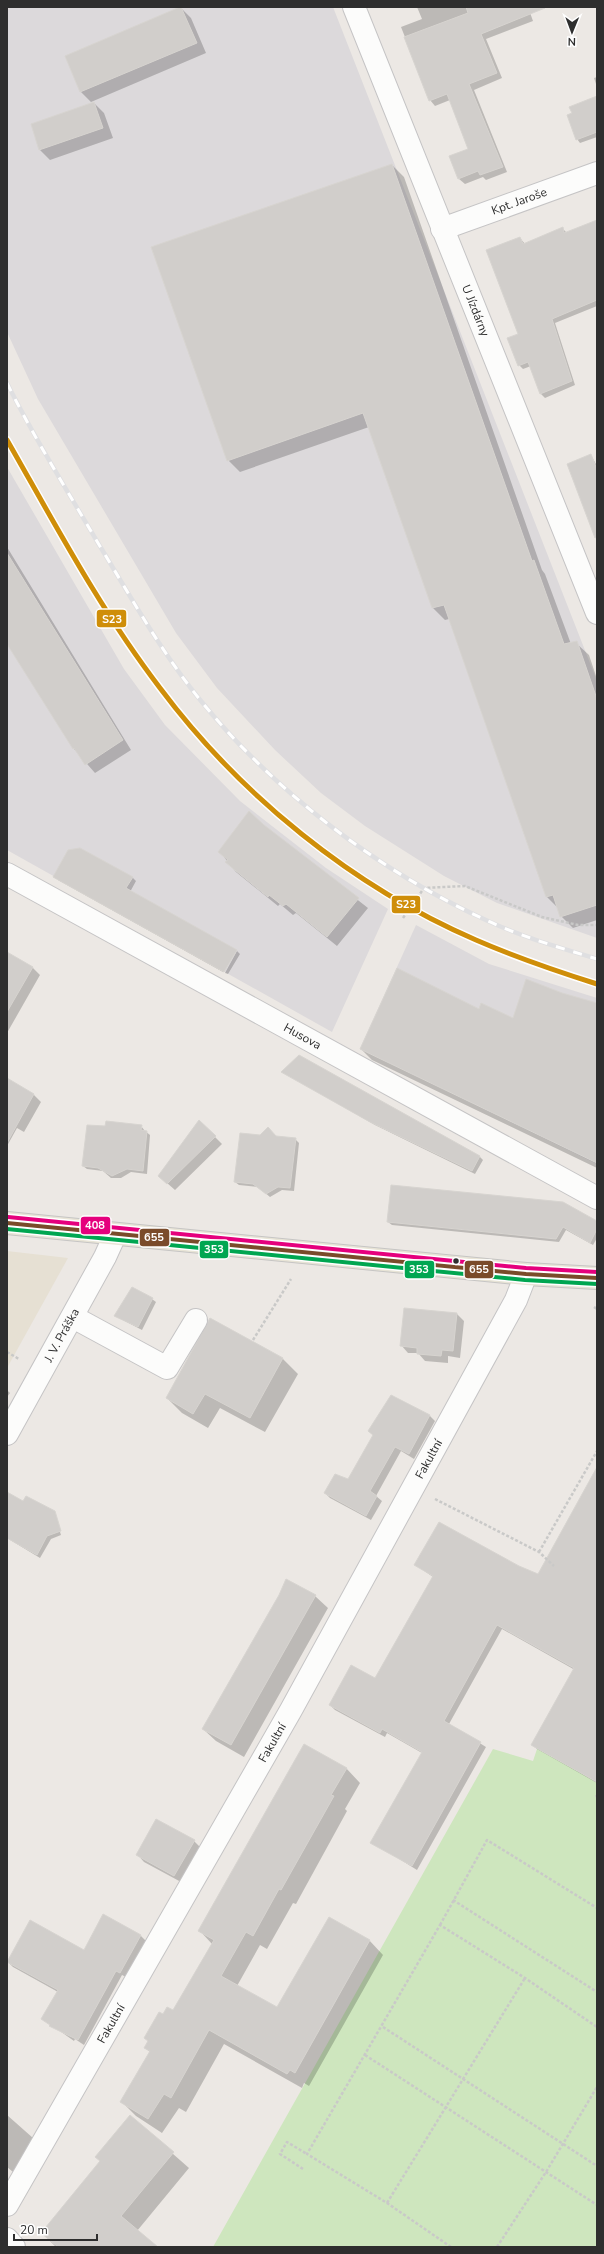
<svg xmlns="http://www.w3.org/2000/svg" width="604" height="2254" viewBox="0 0 604 2254" font-family="'Nunito Sans',sans-serif">
<style>
.industrial{fill:#dcd9db}
.education{fill:#e6e0d3}
.green{fill:#cee6be}
.shadow{fill:#0003}
.building{fill:#d1cecb;stroke:#d7d4d0}
.lines{fill:none;stroke-linecap:round;stroke-linejoin:round}
.minor-casing{stroke:#c5c4c5;stroke-width:24}
.major-casing{stroke:#c6c5c4;stroke-width:24}
.path{stroke:#c9c9c8;stroke-width:2.5;stroke-dasharray:3 2;stroke-linecap:butt}
.minor{stroke:#fcfcfb;stroke-width:22}
.major{stroke:#e8e4d6;stroke-width:22}
.rail-casing{stroke:#dfdfe1;stroke-width:4.5}
.rail{stroke:#fff;stroke-width:3;stroke-dasharray:9;stroke-linecap:butt}
.bus-1-casing{stroke:#fff;stroke-width:7}
.bus-2-casing{stroke:#fff;stroke-width:7}
.bus-3-casing{stroke:#fff;stroke-width:7}
.bus-1{stroke:#7a4b2a;stroke-width:4}
.bus-2{stroke:#00a651;stroke-width:4}
.bus-3{stroke:#e5007d;stroke-width:4}
.rail-1-casing{stroke:#fff;stroke-width:8}
.rail-1{stroke:#cf8e09;stroke-width:5}
.bus-dot{fill:#2e2e2e;stroke:#fff;stroke-width:1.5}
.labels{text-anchor:middle;stroke-width:3.5;stroke-linejoin:round;paint-order:stroke}
.street-label{font-size:12px;fill:#2e2e2e;stroke:#fff}
.line-badge{stroke:#fff;stroke-width:1.5}
.badge-label{font-size:11px;text-anchor:middle;font-weight:bold;fill:#fff}
</style>
<rect width="100%" height="100%" fill="#ece8e4"/>
<!-- industrial -->
<path class="industrial" d="M 7,7 L 333,7 L 597,681 L 597,938 L 497,903 L 444,876 L 365,826 L 321,793 L 275,750 L 217,688 L 176,633 L 38,399 L 7,332 Z
M 7,467 L 124,669 L 165,725 L 240,801 L 326,868 L 388,909 L 332,1032 L 7,850 Z
M 416,925 L 489,964 L 597,998 L 597,1164 L 360,1049 Z"/>
<!-- education -->
<path class="education" d="M 7,1251 L 68,1258 L 7,1368 Z"/>
<!-- green -->
<path class="green" d="M 538,1746 L 597,1783 L 597,2247 L 213,2247 L 493,1749 L 533,1761 Z"/>
<!-- shadow -->
<path class="shadow" d="M 417,7 L 528,7 L 533,21 L 486,39 L 502,78 L 474,90 L 507,172 L 486,180 L 483,177 L 465,184 L 459,179 L 451,156 L 469,149 L 450,100 L 435,106 L 430,100 L 401,27 L 422,19 Z
M 181,8 L 191,18 L 206,53 L 91,102 L 81,92 L 66,57 Z
M 597,77 L 597,87 L 594,78 Z
M 597,97 L 597,137 L 580,143 L 577,139 Z
M 94,103 L 104,113 L 113,138 L 50,160 L 40,150 L 32,125 Z
M 392,165 L 404,177 L 542,570 L 545,574 L 571,644 L 576,643 L 589,655 L 597,679 L 597,920 L 573,928 L 561,916 L 558,908 L 547,897 L 449,619 L 445,620 L 433,608 L 369,427 L 240,472 L 228,460 Z
M 597,221 L 597,306 L 555,323 L 575,385 L 545,398 L 541,394 L 531,366 L 523,369 L 519,365 L 520,238 L 525,244 L 562,228 L 567,233 Z
M 591,455 L 597,466 L 597,539 L 568,464 Z
M 7,547 L 131,750 L 95,773 L 74,749 L 7,642 Z
M 263,826 L 368,908 L 337,946 L 296,913 L 293,915 L 280,904 L 278,906 L 236,872 L 220,852 Z
M 79,849 L 133,878 L 136,881 L 130,892 L 236,950 L 223,972 L 58,880 L 54,877 Z
M 237,951 L 240,954 L 228,974 L 225,973 Z
M 7,953 L 33,968 L 40,975 L 7,1033 Z
M 479,1010 L 597,1060 L 597,1168 L 372,1060 L 361,1049 Z
M 283,1072 L 479,1156 L 483,1160 L 475,1174 L 375,1125 Z
M 7,1079 L 34,1095 L 41,1102 L 24,1132 L 17,1128 L 7,1146 Z
M 199,1121 L 222,1144 L 175,1190 L 167,1183 Z
M 141,1126 L 145,1131 L 150,1135 L 147,1174 L 131,1172 L 121,1178 L 111,1178 L 103,1171 L 87,1169 L 83,1166 L 106,1127 Z
M 276,1137 L 295,1139 L 299,1143 L 294,1191 L 282,1190 L 270,1197 L 258,1187 L 239,1185 L 235,1182 Z
M 388,1222 L 597,1222 L 597,1238 L 593,1245 L 566,1230 L 559,1242 L 392,1225 Z
M 152,1299 L 156,1302 L 142,1330 L 115,1316 Z
M 457,1314 L 464,1321 L 460,1358 L 448,1356 L 448,1363 L 425,1361 L 418,1353 L 408,1353 L 401,1345 Z
M 211,1319 L 283,1359 L 298,1374 L 265,1432 L 220,1408 L 208,1428 L 182,1413 L 167,1398 Z
M 7,1390 L 10,1393 L 7,1397 Z
M 392,1396 L 430,1416 L 435,1421 L 414,1459 L 401,1451 L 376,1496 L 382,1501 L 371,1520 L 330,1498 L 325,1493 L 348,1481 L 374,1436 L 369,1431 Z
M 597,1470 L 597,1783 L 537,1749 L 532,1745 L 575,1670 L 502,1629 L 449,1724 L 486,1747 L 417,1870 L 372,1842 L 422,1753 L 387,1733 L 385,1737 L 335,1710 L 330,1705 L 375,1680 L 433,1577 L 416,1565 L 519,1567 L 538,1575 Z
M 24,1502 L 54,1513 L 61,1535 L 51,1539 L 40,1558 L 7,1538 L 7,1505 Z
M 315,1596 L 328,1608 L 244,1757 L 216,1741 L 203,1729 Z
M 346,1768 L 360,1783 L 345,1809 L 347,1811 L 296,1904 L 293,1903 L 267,1949 L 260,1945 L 237,1986 L 278,2009 L 369,1940 L 383,1955 L 309,2086 L 304,2083 L 302,2088 L 224,2044 L 186,2112 L 179,2108 L 162,2133 L 136,2116 L 122,2102 L 150,2052 L 145,2048 L 163,2015 L 173,2012 L 212,1944 L 200,1931 Z
M 194,1841 L 201,1848 L 181,1882 L 144,1862 L 137,1854 Z
M 104,1916 L 141,1936 L 146,1941 L 126,1977 L 122,1975 L 84,2045 L 75,2039 L 74,2041 L 43,2019 L 58,1992 L 13,1967 L 8,1962 L 84,1952 Z
M 7,2115 L 33,2138 L 13,2172 L 7,2167 Z
M 131,2117 L 189,2168 L 137,2231 L 156,2247 L 56,2247 L 42,2233 L 101,2161 Z"/>
<!-- building -->
<path class="building" d="M 180,7 L 181,7 L 197,43 L 80,92 L 65,56 Z
M 466,7 L 545,8 L 481,34 L 497,73 L 469,84 L 503,167 L 480,175 L 478,171 L 458,179 L 449,156 L 468,149 L 447,94 L 429,101 L 404,37 L 468,13 Z
M 597,96 L 597,132 L 576,140 L 567,115 L 572,113 L 569,107 Z
M 94,102 L 103,128 L 39,150 L 31,124 Z
M 392,164 L 532,561 L 534,560 L 564,644 L 577,641 L 597,699 L 597,905 L 560,917 L 553,895 L 546,897 L 444,605 L 432,608 L 363,413 L 227,461 L 151,247 Z
M 597,220 L 597,300 L 552,319 L 572,381 L 540,394 L 528,362 L 518,366 L 507,338 L 518,334 L 486,250 L 520,237 L 523,244 L 563,227 L 564,233 Z
M 591,454 L 597,470 L 597,537 L 595,538 L 567,464 Z
M 7,553 L 123,740 L 85,765 L 74,748 L 73,749 L 7,644 Z
M 249,811 L 264,825 L 359,898 L 327,937 L 286,904 L 283,906 L 269,895 L 268,897 L 225,862 L 228,860 L 218,852 Z
M 80,848 L 133,877 L 126,888 L 237,950 L 224,972 L 53,877 L 68,850 Z
M 7,952 L 33,967 L 7,1012 Z
M 397,968 L 479,1009 L 481,1003 L 513,1018 L 526,979 L 562,993 L 597,1003 L 597,1163 L 360,1049 Z
M 299,1055 L 480,1156 L 472,1171 L 370,1122 L 281,1072 Z
M 7,1078 L 34,1094 L 7,1143 Z
M 199,1120 L 216,1136 L 167,1184 L 158,1176 Z
M 106,1121 L 142,1125 L 141,1130 L 147,1131 L 143,1171 L 127,1169 L 112,1176 L 98,1168 L 82,1166 L 87,1125 L 105,1126 Z
M 268,1127 L 276,1136 L 296,1138 L 290,1188 L 278,1187 L 266,1194 L 253,1184 L 234,1182 L 240,1133 L 260,1135 Z
M 391,1185 L 563,1202 L 597,1221 L 597,1229 L 590,1243 L 563,1227 L 556,1239 L 387,1222 Z
M 132,1287 L 153,1298 L 138,1327 L 114,1316 Z
M 404,1308 L 457,1313 L 453,1351 L 442,1350 L 441,1356 L 417,1354 L 417,1348 L 400,1346 Z
M 210,1318 L 283,1358 L 250,1418 L 205,1394 L 193,1414 L 166,1398 Z
M 391,1395 L 430,1415 L 409,1454 L 395,1447 L 370,1491 L 377,1496 L 366,1516 L 324,1493 L 335,1474 L 348,1479 L 373,1435 L 368,1431 Z
M 597,1467 L 597,1782 L 531,1745 L 574,1668 L 497,1625 L 444,1721 L 481,1742 L 412,1866 L 370,1843 L 422,1752 L 382,1729 L 380,1733 L 329,1705 L 351,1665 L 375,1678 L 433,1576 L 414,1565 L 439,1522 L 519,1566 L 538,1574 Z
M 7,1492 L 23,1501 L 26,1496 L 55,1511 L 61,1531 L 47,1536 L 37,1555 L 7,1538 Z
M 286,1579 L 316,1595 L 231,1745 L 202,1729 L 279,1595 Z
M 304,1744 L 347,1768 L 331,1795 L 334,1796 L 281,1890 L 279,1889 L 253,1936 L 246,1932 L 221,1976 L 277,2007 L 329,1917 L 370,1940 L 295,2073 L 290,2070 L 287,2074 L 209,2030 L 171,2098 L 164,2094 L 148,2119 L 120,2102 L 150,2051 L 144,2048 L 148,2041 L 144,2038 L 159,2012 L 163,2014 L 167,2007 L 173,2010 L 214,1940 L 198,1931 Z
M 156,1819 L 195,1840 L 174,1876 L 136,1855 Z
M 103,1914 L 141,1935 L 120,1973 L 116,1971 L 78,2040 L 49,2026 L 50,2025 L 41,2019 L 58,1990 L 7,1962 L 30,1920 L 84,1950 Z
M 130,2115 L 174,2152 L 121,2216 L 158,2247 L 58,2247 L 41,2233 L 100,2161 L 95,2157 Z"/>
<g class="lines">
<!-- minor casing -->
<g class="minor-casing">
<g id="minor">
<path id="s1" d="M 354,7 L 597,613"/>
<path id="s2" d="M 442,229 L 597,173"/>
<path id="s3" d="M 7,874 L 597,1198"/>
<path d="M 73,1317 L 167,1368 L 196,1320"/>
<path id="s4" d="M 7,1434 L 105,1257 L 115,1235"/>
<path id="s5" d="M 7,2205 L 291,1710 L 516,1300 L 526,1274"/>
<path d="M 7,2239 L 14,2247"/>
</g>
</g>
<!-- major casing -->
<g class="major-casing">
<path id="major" d="M 7,1223 L 526,1274 L 597,1278"/>
</g>
<!-- path -->
<path class="path" d="M 403,918 L 424,888 L 465,886 L 542,917 L 578,925 L 597,925
M 594,1307 L 597,1309
M 253,1340 L 291,1279
M 7,1352 L 19,1359
M 435,1499 L 539,1552 L 554,1566
M 539,1552 L 597,1451
M 596,1795 L 597,1797
M 453,1900 L 597,1992
M 440,1925 L 487,1840 L 597,1908
M 383,2027 L 597,2166
M 365,2055 L 597,2205
M 303,2169 L 280,2154 L 287,2142 L 307,2154
M 387,2203 L 525,1978
M 451,2247 L 387,2203 L 307,2154 L 440,1925 L 525,1978 L 597,2027
M 497,2247 L 546,2172 L 597,2087"/>
<!-- minor -->
<use href="#minor" class="minor"/>
<!-- major -->
<use href="#major" class="major"/>
<!-- rail casing -->
<g class="rail-casing">
<path id="rail" d="M 7,383 C 34,438 67,490 98,543 C 131,597 161,652 201,701 C 276,793 380,872 488,921 C 522,937 561,948 597,959"/>
</g>
<!-- rail -->
<use href="#rail" class="rail"/>
<!-- bus-1 casing -->
<g class="bus-1-casing">
<path id="bus-1" d="M 7,1223 L 526,1274 L 597,1278"/>
</g>
<!-- bus-2 casing -->
<g class="bus-2-casing">
<path id="bus-2" d="M 7,1229 L 525,1280 L 597,1284"/>
</g>
<!-- bus-3 casing -->
<g class="bus-3-casing">
<path id="bus-3" d="M 8,1217 L 526,1268 L 597,1272"/>
</g>
<!-- bus-1 -->
<use href="#bus-1" class="bus-1"/>
<!-- bus-2 -->
<use href="#bus-2" class="bus-2"/>
<!-- bus-3 -->
<use href="#bus-3" class="bus-3"/>
<!-- rail-1 casing -->
<g class="rail-1-casing">
<path id="rail-1" d="M 7,440 C 55,524 101,611 160,688 C 240,795 353,887 476,940 C 515,957 556,971 597,984"/>
</g>
<!-- rail-1 -->
<use href="#rail-1" class="rail-1"/>
</g>
<!-- markers -->
<circle class="bus-dot" cx="456" cy="1261" r="3.5"/>
<g class="labels">
<!-- street labels -->
<g class="street-label">
<text dy="4" stroke="none"><textPath href="#s2" startOffset="82">Kpt. Jaroše</textPath></text>
<text dy="4" stroke="none"><textPath href="#s1" startOffset="327">U Jízdárny</textPath></text>
<text dy="4" stroke="none"><textPath href="#s3" startOffset="337">Husova</textPath></text>
<text dy="4" stroke="none"><textPath href="#s4" startOffset="113">J. V. Práška</textPath></text>
<text dy="4" stroke="none"><textPath href="#s5" startOffset="857">Fakultní</textPath></text>
<text dy="4" stroke="none"><textPath href="#s5" startOffset="533">Fakultní</textPath></text>
<text dy="4" stroke="none"><textPath href="#s5" startOffset="209">Fakultní</textPath></text>
</g>
</g>
<g class="line-badge">
<rect x="96" y="609" width="31" height="19" rx="4" fill="#cf8e09"/>
<rect x="391" y="895" width="30" height="19" rx="4" fill="#cf8e09"/>
<rect x="80" y="1216" width="31" height="19" rx="4" fill="#e5007d"/>
<rect x="139" y="1228" width="31" height="19" rx="4" fill="#7a4b2a"/>
<rect x="199" y="1240" width="30" height="19" rx="4" fill="#00a651"/>
<rect x="464" y="1260" width="30" height="19" rx="4" fill="#7a4b2a"/>
<rect x="404" y="1260" width="31" height="19" rx="4" fill="#00a651"/>
</g>
<g class="badge-label">
<text x="112" y="623">S23</text>
<text x="406" y="908">S23</text>
<text x="95" y="1229">408</text>
<text x="154" y="1241">655</text>
<text x="214" y="1253">353</text>
<text x="479" y="1273">655</text>
<text x="419" y="1273">353</text>
</g>
<!-- border -->
<rect width="604" height="2254" fill="none" stroke="#2e2e2e" stroke-width="16"/>
<!-- north arrow -->
<g transform="translate(572 32) rotate(181)" stroke="#ffffff" stroke-width="3" paint-order="stroke">
<path d="M0-3L7 15L0 10L-7 15Z" fill="#2e2e2e"/>
<text y="-6" font-size="11" font-weight="bold" text-anchor="middle" fill="#2e2e2e">N</text>
</g>
<!-- scale -->
<path d="M14 2234v6h83v-6" fill="none" stroke="#2e2e2e" stroke-width="2"/>
<text x="20" y="2234" font-size="12" fill="#2e2e2e" stroke="#ffffff" stroke-width="3" paint-order="stroke">20 m</text>
</svg>
